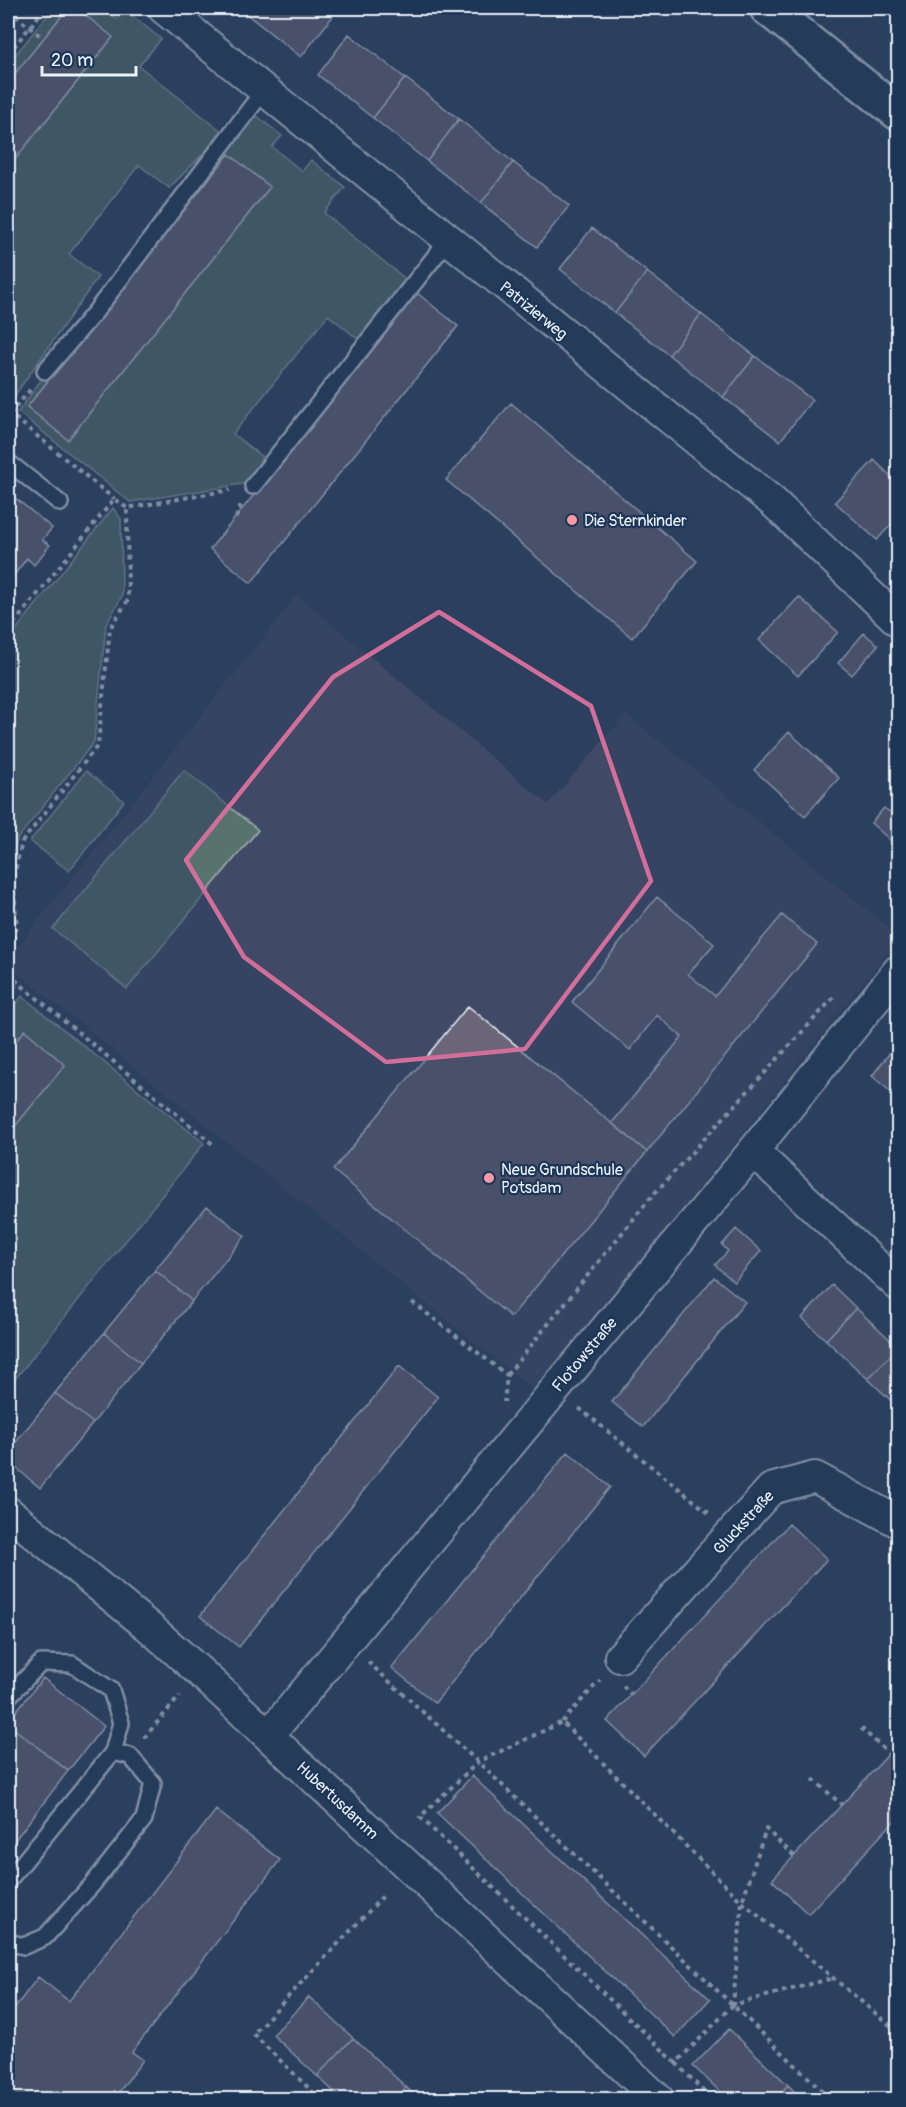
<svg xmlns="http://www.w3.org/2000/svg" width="906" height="2107" viewBox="0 0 906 2107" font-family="Pangolin,sans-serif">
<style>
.built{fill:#3f4a66}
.green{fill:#58726e;stroke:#a0b2b3;stroke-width:1.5}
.building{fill:#6a6579;stroke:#e8f1f8;stroke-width:1.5}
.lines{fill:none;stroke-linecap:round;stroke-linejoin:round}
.lane-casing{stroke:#e8f1f8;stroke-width:20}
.street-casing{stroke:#e8f1f8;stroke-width:34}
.secondary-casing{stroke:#e8f1f8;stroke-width:38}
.path{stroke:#e8f1f8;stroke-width:4;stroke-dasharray:4.5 4.5;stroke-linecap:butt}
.lane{stroke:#1d3557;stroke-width:15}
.street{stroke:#1d3557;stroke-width:30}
.secondary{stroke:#1d3557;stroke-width:33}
.marked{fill:none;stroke:#d16f9a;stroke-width:4.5;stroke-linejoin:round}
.poi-dot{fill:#ff9aa2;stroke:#1d3557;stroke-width:2}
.labels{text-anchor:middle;stroke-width:4.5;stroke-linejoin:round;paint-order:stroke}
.street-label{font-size:16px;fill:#e8f1f8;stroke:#1d3557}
.poi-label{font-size:16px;fill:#e8f1f8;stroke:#1d3557;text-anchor:start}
</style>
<rect width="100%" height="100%" fill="#2c3f5e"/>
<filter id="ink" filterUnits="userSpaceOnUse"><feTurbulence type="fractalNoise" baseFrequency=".0167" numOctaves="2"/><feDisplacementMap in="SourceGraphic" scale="12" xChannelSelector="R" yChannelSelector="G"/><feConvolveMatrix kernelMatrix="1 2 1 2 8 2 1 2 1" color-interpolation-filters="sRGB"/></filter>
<g filter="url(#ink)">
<!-- built -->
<path class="built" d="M 297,595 L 548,804 L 626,714 L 898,935 L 898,939 L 536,1392 L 8,965 L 8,959 Z"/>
<!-- green -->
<path class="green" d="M 53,8 L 103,8 L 117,19 L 125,10 L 161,39 L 139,66 L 224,133 L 169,188 L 139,165 L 69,254 L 98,277 L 10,402 L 8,400 L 8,64 Z
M 257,116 L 282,136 L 272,147 L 302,171 L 311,160 L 345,187 L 324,213 L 409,282 L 358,339 L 328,315 L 233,434 L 262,457 L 248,483 L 130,502 L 18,412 L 109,286 L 180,197 L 236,143 Z
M 113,508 L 121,519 L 122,596 L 106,625 L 94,742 L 18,838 L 11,858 L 8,879 L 11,923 L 8,939 L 8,640 Z
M 184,770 L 258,830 L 127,989 L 53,929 Z
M 86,771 L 124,801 L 69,871 L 30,841 Z
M 22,996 L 204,1143 L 8,1388 L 8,1014 Z"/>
<!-- building -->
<path class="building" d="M 68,8 L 76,8 L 113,37 L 8,168 L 8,82 Z
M 249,8 L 322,8 L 333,16 L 301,57 L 245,13 Z
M 349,34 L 405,78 L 373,118 L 318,75 Z
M 405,78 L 459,119 L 427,161 L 373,118 Z
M 459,119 L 513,162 L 481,203 L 427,161 Z
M 229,154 L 270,187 L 68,440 L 27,407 Z
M 513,162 L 569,206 L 537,247 L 481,203 Z
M 592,228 L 647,272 L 615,313 L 560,269 Z
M 647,272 L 701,314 L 669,355 L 615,313 Z
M 417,293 L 458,326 L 251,583 L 210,549 Z
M 701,314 L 755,356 L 723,397 L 669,355 Z
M 755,356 L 812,400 L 780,441 L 723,397 Z
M 511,403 L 697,561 L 632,638 L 446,480 Z
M 874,460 L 898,483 L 898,517 L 877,540 L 835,502 Z
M 8,492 L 52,528 L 42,540 L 50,545 L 34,565 L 27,558 L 9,582 L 8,580 Z
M 799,597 L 838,632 L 798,676 L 759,640 Z
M 864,633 L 878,645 L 852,675 L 838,663 Z
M 789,732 L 839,778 L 805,816 L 754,770 Z
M 884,808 L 898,818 L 898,847 L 871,823 Z
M 657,897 L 714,944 L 688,974 L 715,996 L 782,915 L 817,944 L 647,1152 L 612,1123 L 682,1037 L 657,1015 L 630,1050 L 572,1002 Z
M 468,1006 L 647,1152 L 511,1317 L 333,1170 Z
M 25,1030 L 65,1065 L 8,1135 L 8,1051 Z
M 898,1042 L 898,1098 L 872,1076 Z
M 207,1206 L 245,1236 L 192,1301 L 155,1270 Z
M 736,1229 L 761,1251 L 734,1282 L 715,1265 L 728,1251 L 722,1245 Z
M 155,1270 L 192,1301 L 141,1363 L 104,1333 Z
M 714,1277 L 745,1302 L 643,1427 L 612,1402 Z
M 832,1285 L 856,1308 L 826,1340 L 802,1318 Z
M 856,1308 L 898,1347 L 868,1379 L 826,1340 Z
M 104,1333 L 141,1363 L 93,1423 L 55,1393 Z
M 898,1347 L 898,1407 L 868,1379 Z
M 399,1366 L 438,1397 L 239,1647 L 200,1616 Z
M 55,1393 L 93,1423 L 40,1488 L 8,1461 L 8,1452 Z
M 568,1452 L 610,1487 L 435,1703 L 392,1668 Z
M 789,1524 L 827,1559 L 644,1756 L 607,1721 Z
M 43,1678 L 104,1726 L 68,1771 L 8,1724 L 8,1721 Z
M 8,1724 L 68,1771 L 8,1849 Z
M 898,1744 L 898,1817 L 808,1914 L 772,1880 Z
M 472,1776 L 710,1999 L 675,2037 L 437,1813 Z
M 216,1810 L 280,1860 L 132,2052 L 143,2060 L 113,2100 L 93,2100 L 86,2094 L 81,2100 L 8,2100 L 8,2050 L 14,2042 L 8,2036 L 8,2017 L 38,1977 L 69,2001 Z
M 309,1997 L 353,2038 L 317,2076 L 273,2035 Z
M 729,2029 L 788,2085 L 774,2100 L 729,2100 L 693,2066 Z
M 353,2038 L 406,2087 L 394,2100 L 343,2100 L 317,2076 Z
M 788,2085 L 803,2100 L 774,2100 Z
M 406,2087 L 419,2100 L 394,2100 Z"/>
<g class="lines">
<!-- lane casing -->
<g class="lane-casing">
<path id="lane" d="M 45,371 L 96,311 L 264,90
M 8,462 L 60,503
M 253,486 L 448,240
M 8,1697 L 41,1663 L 72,1664 L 111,1690 L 121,1723 L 113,1752 L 8,1881
M 8,1942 L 24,1946 L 45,1937 L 92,1885 L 144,1819 L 153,1783 L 130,1756 L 113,1752"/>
</g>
<!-- street casing -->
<g class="street-casing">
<path id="street" d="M 163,8 L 773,502 L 898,621
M 753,1151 L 898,1285
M 8,1512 L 149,1627 L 201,1673 L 659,2100
M 620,1657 L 771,1489 L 815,1477 L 898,1522
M 269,1735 L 753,1151 L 898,971"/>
</g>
<!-- secondary casing -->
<g class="secondary-casing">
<path id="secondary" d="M 767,8 L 898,113"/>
</g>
<!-- path -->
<path class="path" d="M 8,10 L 43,38
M 8,54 L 45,8
M 8,412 L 114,499
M 10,414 L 31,389
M 236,518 L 241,504
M 8,631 L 114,499 L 127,508 L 230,490
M 8,947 L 14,938 L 17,926 L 13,879 L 22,842 L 98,745 L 110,628 L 128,600 L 127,508
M 8,974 L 215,1146
M 8,996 L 18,983
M 412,1302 L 507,1375 L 504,1402
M 507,1375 L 652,1196 L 835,996
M 579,1408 L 709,1513
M 368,1662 L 478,1762 L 832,2100
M 623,1686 L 631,1694
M 562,1722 L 600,1680
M 861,1728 L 889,1754
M 144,1738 L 180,1696
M 813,1779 L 842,1805
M 794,1856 L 766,1829 L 742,1902 L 733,2005 L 833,1978
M 733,2005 L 676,2063 L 420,1817 L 478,1762 L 562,1722 L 742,1902 L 898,2032
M 676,2063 L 712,2100
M 321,2100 L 253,2034 L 385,1894"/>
<!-- lane -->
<use href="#lane" class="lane"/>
<!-- street -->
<use href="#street" class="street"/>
<!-- secondary -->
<use href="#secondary" class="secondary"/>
</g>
</g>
<!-- marked area -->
<path d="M0 0H906V2107H0ZM 439,612 L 591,706 L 651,881 L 525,1049 L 386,1062 L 244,957 L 186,860 L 333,677 Z" fill="#2c3f5e" fill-opacity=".55" fill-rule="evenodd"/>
<path class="marked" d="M 439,612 L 591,706 L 651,881 L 525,1049 L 386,1062 L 244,957 L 186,860 L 333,677 Z"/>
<!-- markers -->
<g class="poi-dot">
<circle cx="572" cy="520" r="6"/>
<circle cx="489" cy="1178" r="6"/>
</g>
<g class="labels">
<!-- street labels -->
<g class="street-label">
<text transform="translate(534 310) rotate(39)" y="6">Patrizierweg</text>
<text transform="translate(584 1354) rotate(-50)" y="6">Flotowstraße</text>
<text transform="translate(743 1522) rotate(-47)" y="6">Gluckstraße</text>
<text transform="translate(338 1800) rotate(43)" y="6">Hubertusdamm</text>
</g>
<!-- poi labels -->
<g class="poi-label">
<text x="584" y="526">Die Sternkinder</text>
<text x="501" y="1175">Neue Grundschule<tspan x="501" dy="18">Potsdam</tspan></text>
</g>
</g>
<!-- margin -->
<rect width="906" height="2107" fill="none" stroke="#1d3557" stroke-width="30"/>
<rect x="15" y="15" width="876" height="2077" fill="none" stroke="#e8f1f8" stroke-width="2" filter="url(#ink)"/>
<!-- scale -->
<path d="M42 66v9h94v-9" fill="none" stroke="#e8f1f8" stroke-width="3"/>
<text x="51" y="66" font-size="18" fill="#e8f1f8" stroke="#1d3557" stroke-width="4.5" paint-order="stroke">20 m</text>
</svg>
